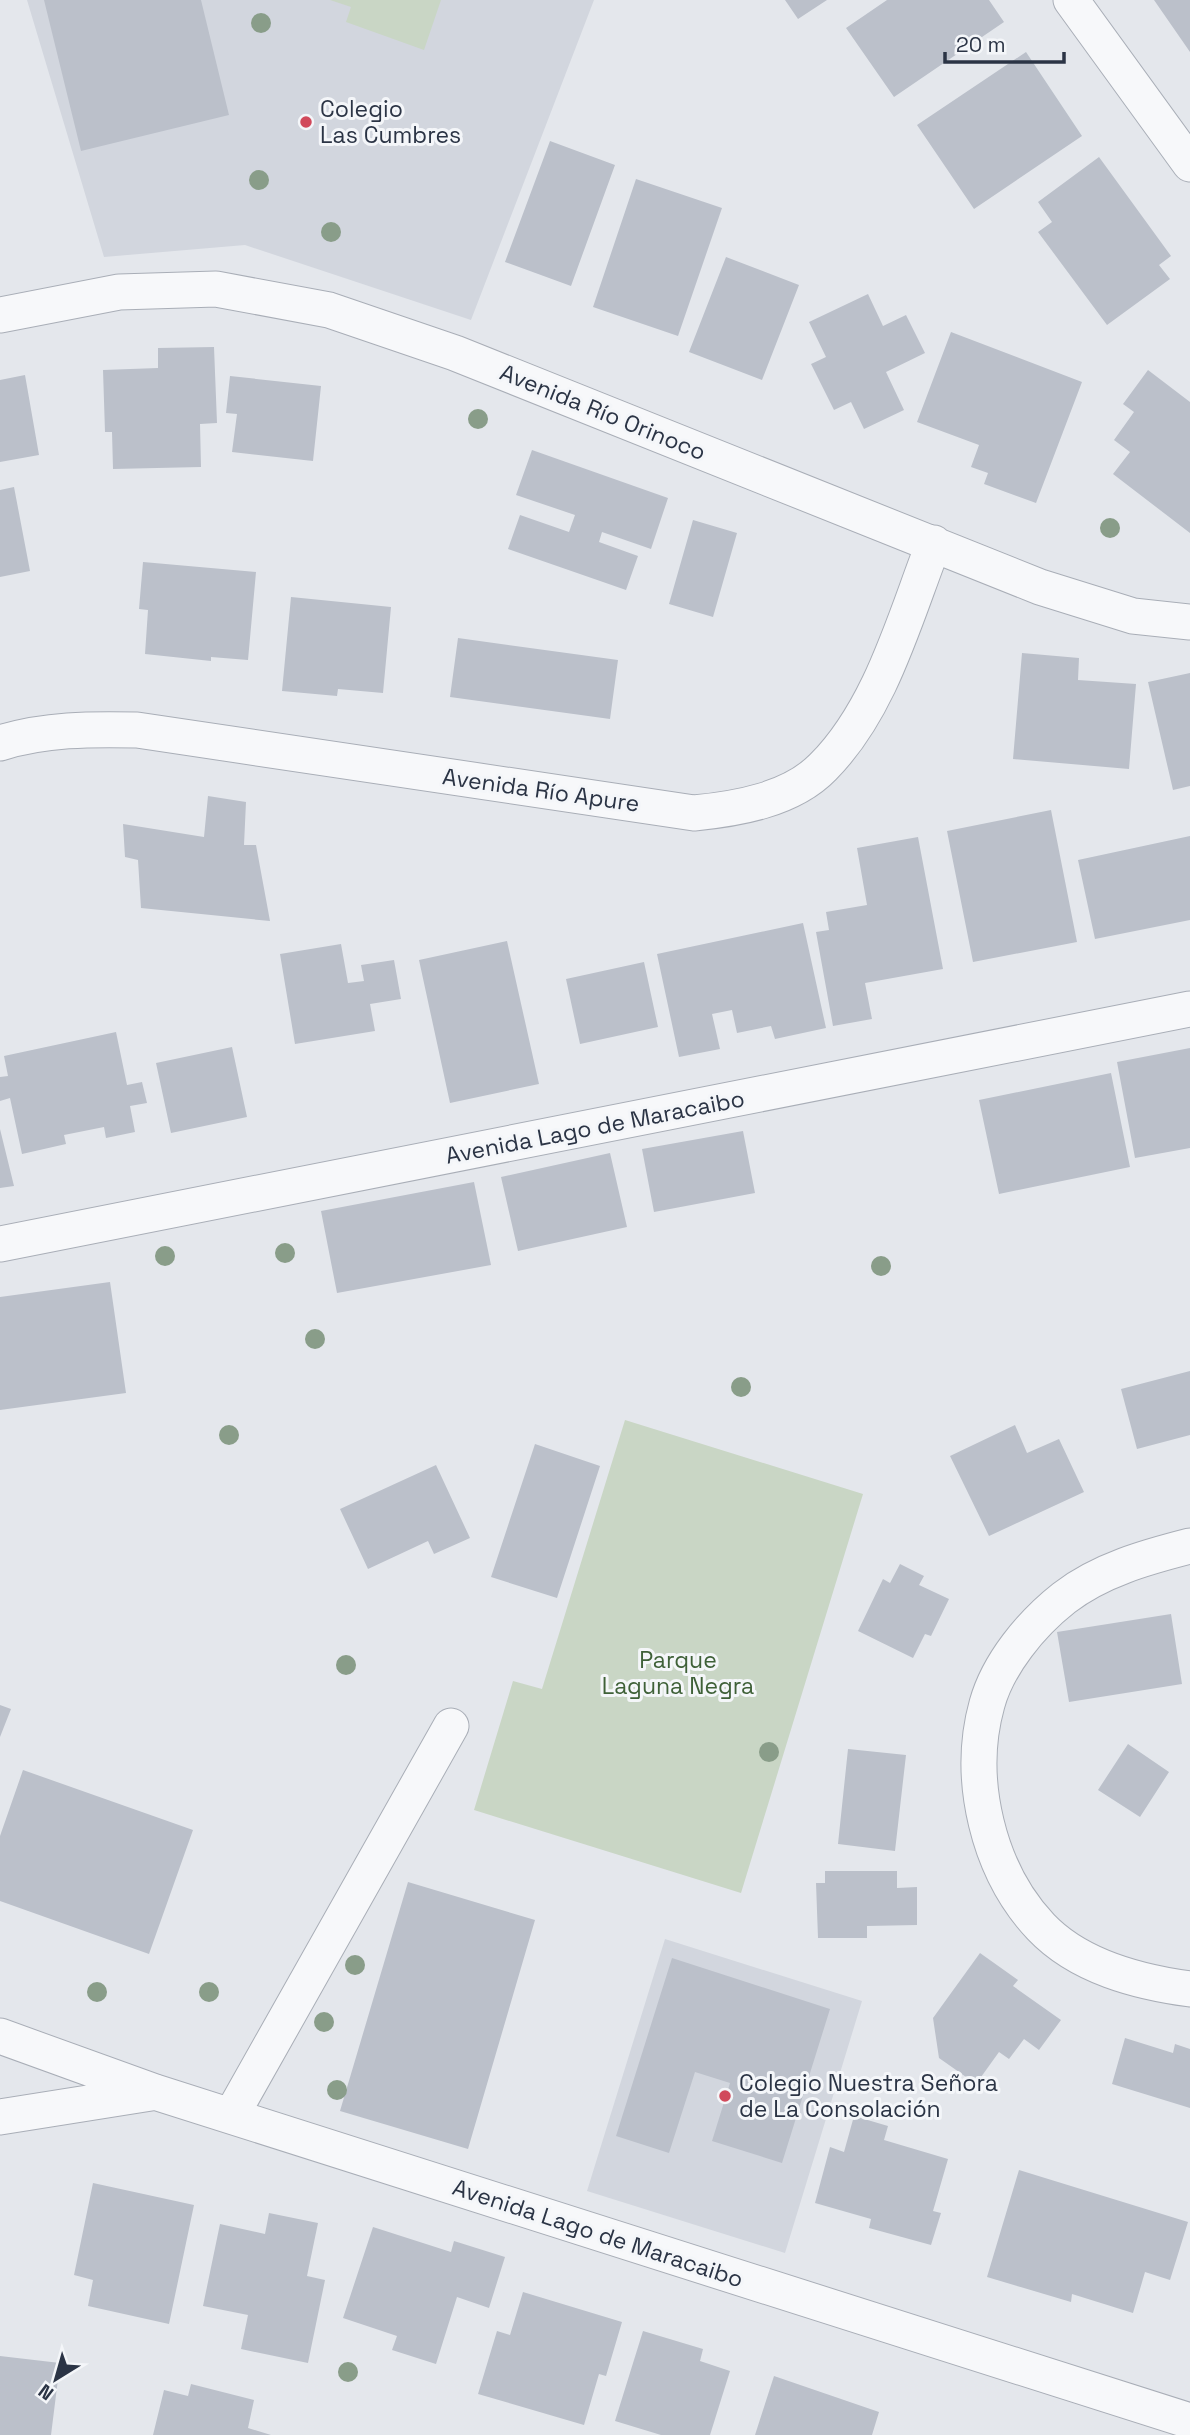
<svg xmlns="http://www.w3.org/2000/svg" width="1190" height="2435" viewBox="0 0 1190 2435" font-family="'Space Grotesk',sans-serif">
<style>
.built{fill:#d2d6de}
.green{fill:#c9d6c5}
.building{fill:#bbc0ca}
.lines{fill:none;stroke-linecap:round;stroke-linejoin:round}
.street-casing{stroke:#a9aeb7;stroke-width:37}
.street{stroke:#f7f8fa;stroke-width:35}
.tree{fill:#899d89}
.poi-dot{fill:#d1495b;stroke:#f4f6f9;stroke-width:2.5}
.labels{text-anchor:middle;stroke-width:6;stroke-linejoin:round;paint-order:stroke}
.poi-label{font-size:23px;fill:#2b3445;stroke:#f4f6f9;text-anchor:start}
.street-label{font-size:23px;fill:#2b3445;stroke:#f4f6f9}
.park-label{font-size:23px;fill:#3f6138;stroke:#f4f6f9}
</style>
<rect width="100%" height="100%" fill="#e4e7ec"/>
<!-- built -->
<path class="built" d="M 27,0 L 594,0 L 471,320 L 245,245 L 104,257 Z
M 665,1939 L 862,2001 L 785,2253 L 587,2191 Z"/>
<!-- green -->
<path class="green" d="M 330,0 L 441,0 L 424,50 L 346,22 L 351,7 Z
M 625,1420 L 863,1494 L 741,1893 L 474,1810 L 513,1681 L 542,1689 Z"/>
<!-- building -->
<path class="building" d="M 44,0 L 201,0 L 229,115 L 81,151 Z
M 785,0 L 827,0 L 798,19 Z
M 887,0 L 989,0 L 1004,22 L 894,97 L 846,28 Z
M 1154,0 L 1190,0 L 1190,52 Z
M 1026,52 L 1082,136 L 974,209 L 917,125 Z
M 550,141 L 615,165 L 571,286 L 505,262 Z
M 1099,157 L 1171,256 L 1159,265 L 1170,279 L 1107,325 L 1038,232 L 1052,222 L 1038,202 Z
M 636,179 L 722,208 L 678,336 L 593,307 Z
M 726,257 L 799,285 L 762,380 L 689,352 Z
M 868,294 L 883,326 L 906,315 L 925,353 L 886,372 L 904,410 L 864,429 L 851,402 L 834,410 L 811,364 L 826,357 L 809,322 Z
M 951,332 L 1082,382 L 1036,503 L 984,484 L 988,473 L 971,467 L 979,445 L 917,422 Z
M 214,347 L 217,423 L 200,424 L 201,467 L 113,469 L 112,432 L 105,432 L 103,370 L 158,368 L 158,348 Z
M 1148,370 L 1190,402 L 1190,533 L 1113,474 L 1130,452 L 1114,440 L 1134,412 L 1123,404 Z
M 25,375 L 39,455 L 0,462 L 0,380 Z
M 230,376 L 321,386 L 313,461 L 232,452 L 237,414 L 226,413 Z
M 532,450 L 668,498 L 651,549 L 602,532 L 599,542 L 638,556 L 626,590 L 508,549 L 520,515 L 569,532 L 575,515 L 516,495 Z
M 14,487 L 30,571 L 0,577 L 0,490 Z
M 693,520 L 737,533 L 713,617 L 669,604 Z
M 143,562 L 256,572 L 248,660 L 211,657 L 211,661 L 145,654 L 148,610 L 139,609 Z
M 291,597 L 391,607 L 383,693 L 338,689 L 337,696 L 282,691 Z
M 458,638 L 618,660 L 610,719 L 450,697 Z
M 1022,653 L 1079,658 L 1078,680 L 1136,684 L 1129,769 L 1013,759 Z
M 1190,673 L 1190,786 L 1173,790 L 1148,682 Z
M 208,796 L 246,802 L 244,845 L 256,845 L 270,921 L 141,908 L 138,860 L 125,857 L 123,824 L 204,837 Z
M 1051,810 L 1077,942 L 973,962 L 947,831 Z
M 1190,836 L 1190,920 L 1095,939 L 1078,860 Z
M 918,837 L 943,969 L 865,983 L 872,1019 L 833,1026 L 816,932 L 829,930 L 826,912 L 867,905 L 857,848 Z
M 803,923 L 826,1028 L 775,1039 L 771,1026 L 737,1033 L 732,1010 L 712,1014 L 720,1049 L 679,1057 L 657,954 Z
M 507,941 L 539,1084 L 450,1103 L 419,960 Z
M 341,944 L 348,983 L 364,981 L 361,965 L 394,960 L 401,999 L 370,1004 L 375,1031 L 295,1044 L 280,954 Z
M 644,962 L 658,1027 L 580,1044 L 566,979 Z
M 116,1032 L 127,1085 L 142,1082 L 147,1103 L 130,1106 L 135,1132 L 106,1138 L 104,1127 L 64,1135 L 66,1144 L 22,1154 L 10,1098 L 0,1101 L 0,1077 L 8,1076 L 4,1056 Z
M 232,1047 L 247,1117 L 171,1133 L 156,1063 Z
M 1190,1048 L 1190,1148 L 1135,1158 L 1117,1062 Z
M 1111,1073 L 1130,1167 L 999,1194 L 979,1100 Z
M 0,1129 L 14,1186 L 0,1188 Z
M 743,1131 L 755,1193 L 654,1212 L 642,1149 Z
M 610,1153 L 627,1227 L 518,1251 L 501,1177 Z
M 474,1182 L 491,1265 L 337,1293 L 321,1211 Z
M 110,1282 L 126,1393 L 0,1410 L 0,1297 Z
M 1190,1371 L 1190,1435 L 1137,1449 L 1121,1389 Z
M 1015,1425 L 1027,1453 L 1059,1439 L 1084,1492 L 989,1536 L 950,1456 Z
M 535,1444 L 600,1466 L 557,1598 L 491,1577 Z
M 436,1465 L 470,1538 L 434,1554 L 428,1541 L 368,1569 L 340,1509 Z
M 900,1564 L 924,1576 L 919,1585 L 949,1599 L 931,1636 L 925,1634 L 913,1658 L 858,1631 L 883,1579 L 890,1583 Z
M 1171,1614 L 1182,1684 L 1069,1702 L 1057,1632 Z
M 0,1705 L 11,1709 L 0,1737 Z
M 1128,1744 L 1169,1772 L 1140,1817 L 1098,1790 Z
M 848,1749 L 906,1755 L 895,1851 L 838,1844 Z
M 23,1770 L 193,1830 L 149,1954 L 0,1901 L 0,1836 Z
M 825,1871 L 897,1871 L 897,1888 L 917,1887 L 917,1925 L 867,1926 L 867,1938 L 818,1938 L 816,1883 L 825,1883 Z
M 408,1882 L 535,1920 L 468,2149 L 340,2111 Z
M 980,1953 L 1018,1980 L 1013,1986 L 1061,2020 L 1039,2050 L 1024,2039 L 1009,2059 L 999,2052 L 976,2084 L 939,2058 L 933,2018 Z
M 672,1958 L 830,2009 L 782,2163 L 712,2141 L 730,2083 L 695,2072 L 669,2153 L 616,2136 Z
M 1125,2038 L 1173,2053 L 1175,2044 L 1190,2049 L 1190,2108 L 1112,2084 Z
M 854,2116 L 888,2126 L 884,2140 L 948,2159 L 933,2211 L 941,2213 L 931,2245 L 869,2228 L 871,2219 L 815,2203 L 830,2147 L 844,2152 Z
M 1019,2170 L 1188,2222 L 1170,2280 L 1145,2272 L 1133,2313 L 1072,2294 L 1071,2302 L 987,2277 Z
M 93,2183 L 194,2205 L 169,2324 L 88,2306 L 93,2280 L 74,2275 Z
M 269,2213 L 318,2223 L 307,2276 L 325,2280 L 308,2363 L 241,2349 L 248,2315 L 203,2306 L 220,2224 L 265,2234 Z
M 373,2227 L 451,2252 L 454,2241 L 505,2257 L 489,2308 L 457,2297 L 436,2364 L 392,2350 L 397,2336 L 343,2318 Z
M 523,2292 L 622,2322 L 606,2376 L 599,2374 L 584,2425 L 478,2394 L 497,2331 L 510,2335 Z
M 643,2331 L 703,2349 L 700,2361 L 730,2371 L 710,2435 L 661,2435 L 615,2421 Z
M 0,2356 L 60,2363 L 51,2435 L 0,2435 Z
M 774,2376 L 879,2412 L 872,2435 L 755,2435 Z
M 191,2384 L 254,2400 L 248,2428 L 271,2435 L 153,2435 L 164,2390 L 188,2396 Z"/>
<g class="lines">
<!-- street casing -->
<g class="street-casing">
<path id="street" d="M 1071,0 L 1190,164
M 0,315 L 119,292 L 216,289 L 329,310 L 455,353 L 1040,587 L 1133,616 L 1190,622
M 0,743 C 45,729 90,729 137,730 L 694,813 C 736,809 791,800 823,767 C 881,709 905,617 934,543
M 0,1244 L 1190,1009
M 1190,1546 C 1147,1557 1100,1570 1064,1598 C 1031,1624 998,1664 987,1704 C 966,1779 988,1871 1041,1927 C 1079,1967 1138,1982 1190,1989
M 0,2036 L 155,2092 L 1190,2421
M 231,2116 L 451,1726
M 0,2117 L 151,2093"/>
</g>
<!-- street -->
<use href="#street" class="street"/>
</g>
<!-- trees -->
<g class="tree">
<circle cx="261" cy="23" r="10"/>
<circle cx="259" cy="180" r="10"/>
<circle cx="331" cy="232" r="10"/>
<circle cx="478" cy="419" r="10"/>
<circle cx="1110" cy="528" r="10"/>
<circle cx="285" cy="1253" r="10"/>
<circle cx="165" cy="1256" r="10"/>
<circle cx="881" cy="1266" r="10"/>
<circle cx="315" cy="1339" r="10"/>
<circle cx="741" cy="1387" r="10"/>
<circle cx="229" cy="1435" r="10"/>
<circle cx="346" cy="1665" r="10"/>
<circle cx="769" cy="1752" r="10"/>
<circle cx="355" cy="1965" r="10"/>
<circle cx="97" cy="1992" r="10"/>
<circle cx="209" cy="1992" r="10"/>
<circle cx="324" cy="2022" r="10"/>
<circle cx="337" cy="2090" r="10"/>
<circle cx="348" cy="2372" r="10"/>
</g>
<!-- markers -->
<g class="poi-dot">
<circle cx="306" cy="122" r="7"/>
<circle cx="725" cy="2096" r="7"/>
</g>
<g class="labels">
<!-- poi labels -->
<g class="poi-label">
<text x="320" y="117">Colegio<tspan x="320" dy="26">Las Cumbres</tspan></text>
<text x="739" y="2091">Colegio Nuestra Señora<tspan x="739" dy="26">de La Consolación</tspan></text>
</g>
<!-- street labels -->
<g class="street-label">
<text transform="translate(603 412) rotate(22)" y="8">Avenida Río Orinoco</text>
<text transform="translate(541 790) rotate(8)" y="8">Avenida Río Apure</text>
<text transform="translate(595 1127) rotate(-11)" y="8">Avenida Lago de Maracaibo</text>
<text transform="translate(598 2233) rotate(18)" y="8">Avenida Lago de Maracaibo</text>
</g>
<!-- park labels -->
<g class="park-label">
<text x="678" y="1668">Parque<tspan x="678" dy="26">Laguna Negra</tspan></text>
</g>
</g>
<!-- north arrow -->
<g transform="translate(56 2379) rotate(217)" stroke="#f4f6f9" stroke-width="5" paint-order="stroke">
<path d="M0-5L12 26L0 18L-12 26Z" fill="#2b3445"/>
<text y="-10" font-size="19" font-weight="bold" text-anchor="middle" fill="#2b3445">N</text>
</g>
<!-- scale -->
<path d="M945 52v10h119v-10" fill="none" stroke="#2b3445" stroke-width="3.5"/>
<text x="956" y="52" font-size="21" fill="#2b3445" stroke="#f4f6f9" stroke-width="5" paint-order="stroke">20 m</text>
</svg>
